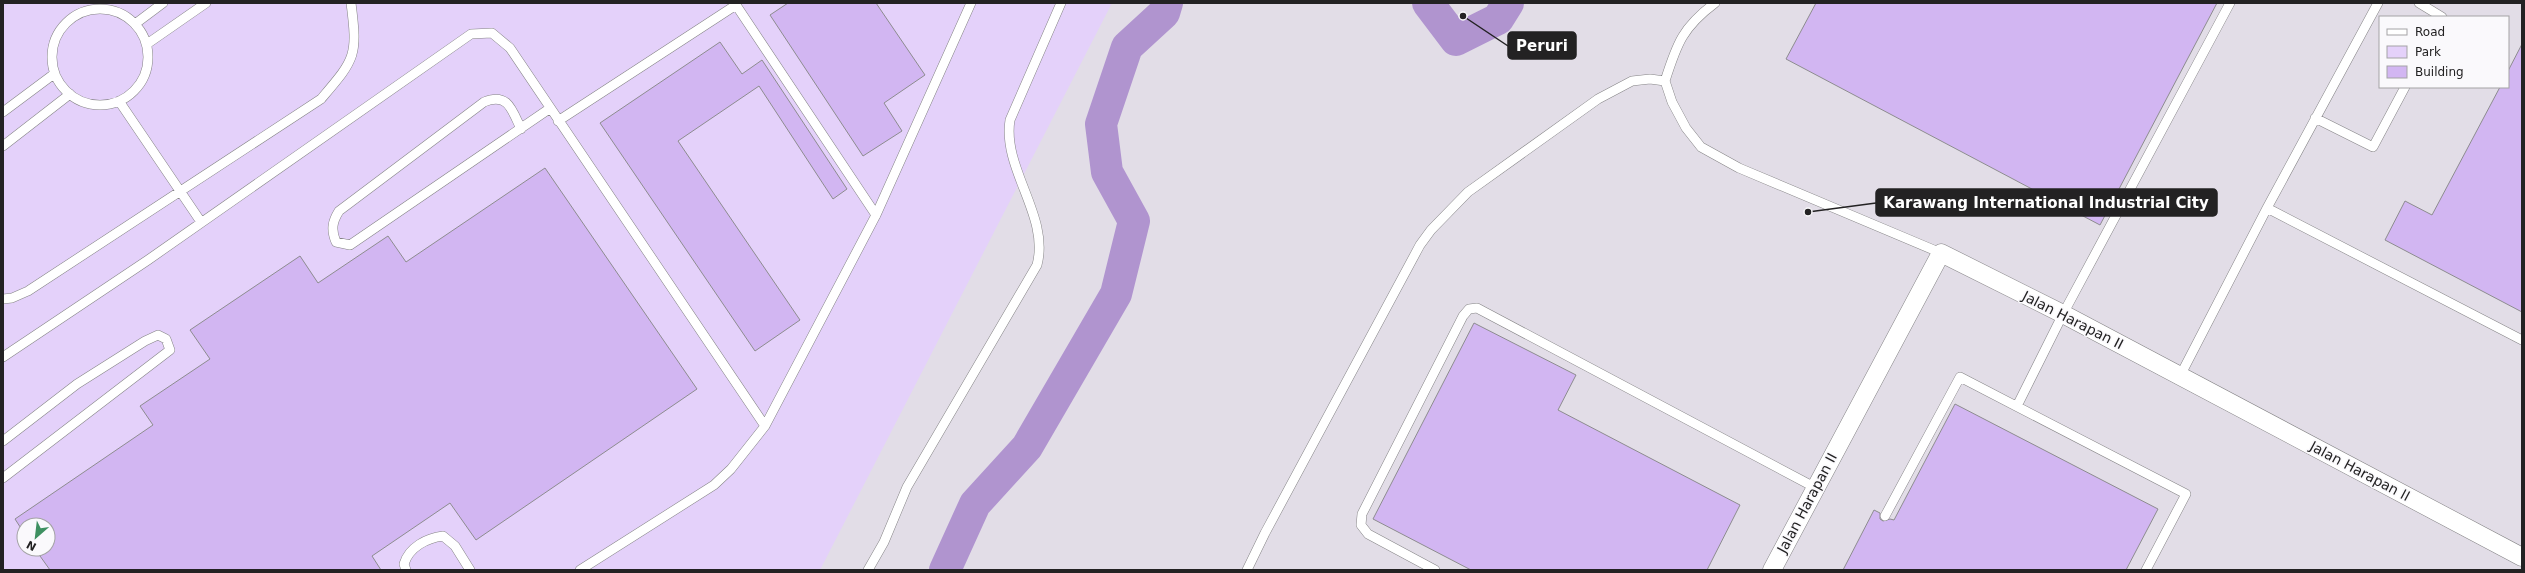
<svg xmlns="http://www.w3.org/2000/svg" width="2525" height="573" viewBox="0 0 2525 573" font-family="'DejaVu Sans',sans-serif">
<style>
.built{fill:#e2dde7;fill-rule:evenodd}
.green{fill:#e4d1fa;fill-rule:evenodd}
.lines{fill:none;stroke-linecap:round;stroke-linejoin:round}
.river{stroke:#b094cf;stroke-width:32}
.building{fill:#d2b6f2;stroke:#8d8c8f}
.lane-casing{stroke:#858486;stroke-width:10}
.street-casing{stroke:#858486;stroke-width:19}
.lane{stroke:#fff;stroke-width:9}
.street{stroke:#fff;stroke-width:18}
.labels{text-anchor:middle;stroke-width:3;stroke-linejoin:round;paint-order:stroke}
.street-label{font-size:14px;fill:#232223;stroke:#faf9fc}
.leader{fill:none;stroke:#232223;stroke-width:1.5}
.callout-dot{fill:#232223;stroke:#faf9fc;stroke-width:1.5}
.callout{fill:#232223;stroke:#232223;stroke-width:1.5}
.callout-label{font-size:15px;text-anchor:middle;font-weight:bold;fill:#fff}
</style>
<rect width="100%" height="100%" fill="#edebee"/>
<!-- built -->
<path class="built" d="M 3,3 L 2522,3 L 2522,570 L 3,570 ZM 2380,17 L 2508,17 L 2508,87 L 2380,87 ZM 24,525 L 48,525 L 48,549 L 24,549 Z"/>
<!-- green -->
<path class="green" d="M 3,3 L 1112,3 L 820,570 L 3,570 ZM 24,525 L 48,525 L 48,549 L 24,549 Z"/>
<g class="lines">
<!-- river -->
<path class="river" d="M 1428,3 L 1456,40 L 1498,19 L 1508,3
M 945,570 L 975,504 L 1027,447 L 1116,294 L 1134,221 L 1107,172 L 1101,124 L 1127,47 L 1164,13 L 1167,3"/>
</g>
<!-- building -->
<path class="building" d="M 788,3 L 876,3 L 925,75 L 884,103 L 902,131 L 863,156 L 770,15 Z
M 1816,3 L 2217,3 L 2100,225 L 1786,59 Z
M 720,42 L 742,74 L 762,60 L 847,189 L 833,199 L 759,86 L 678,141 L 800,320 L 755,351 L 600,123 Z
M 2522,44 L 2522,312 L 2385,240 L 2405,201 L 2432,215 L 2500,87 L 2508,87 L 2508,71 Z
M 545,168 L 697,389 L 476,540 L 450,503 L 372,556 L 381,570 L 50,570 L 35,549 L 48,549 L 48,525 L 24,525 L 24,533 L 15,519 L 153,425 L 140,406 L 210,359 L 190,330 L 300,256 L 318,283 L 388,236 L 406,262 Z
M 1474,323 L 1576,375 L 1558,410 L 1740,505 L 1707,570 L 1471,570 L 1373,519 Z
M 1955,404 L 2158,509 L 2126,570 L 1843,570 L 1874,510 L 1880,513 L 1880,519 L 1883,521 L 1890,519 L 1894,520 Z"/>
<g class="lines">
<!-- lane casing -->
<g class="lane-casing">
<path id="lane" d="M 2419,3 L 2442,17
M52 57a48 48 0 1 1 96 0a48 48 0 1 1-96 0Z
M 135,24 L 163,3
M 147,44 L 206,3
M 1665,81 C 1677,43 1683,27 1715,3
M 119,101 L 201,222
M 3,112 L 54,74
M 2315,118 L 2373,147 L 2405,87
M 558,121 L 736,5 L 876,215
M 521,129 C 512,110 508,92 484,102 L 339,211 C 332,222 331,230 336,242 L 350,245 L 549,109
M 3,146 L 70,94
M 2267,208 L 2522,340
M 3,299 L 12,298 L 28,291 L 321,99 C 355,59 358,57 351,3
M 3,357 L 148,260 L 471,34 L 492,33 L 510,48 L 765,426
M 2180,376 L 2267,208 L 2378,3
M 2017,406 L 2063,314 L 2230,3
M 3,441 L 77,384 L 145,341 L 158,335 L 166,339 L 170,350 L 3,478
M 1885,516 L 1960,377 L 2186,494 L 2146,570
M 406,570 L 404,564 C 409,547 427,538 443,536 L 455,546 L 470,570
M 580,570 L 714,485 L 731,469 L 765,426 L 876,215 L 971,3
M 868,570 L 884,542 L 907,487 L 1037,265 C 1050,216 1002,169 1010,120 L 1061,3
M 1247,570 L 1265,533 L 1420,245 L 1431,230 L 1468,192 L 1598,99 L 1632,81 L 1650,79 L 1665,81 L 1672,102 L 1686,128 L 1701,147 L 1739,168 L 1941,253
M 1435,570 L 1368,534 L 1361,525 L 1362,514 L 1463,316 L 1469,309 L 1477,308 L 1816,488"/>
</g>
<!-- street casing -->
<g class="street-casing">
<path id="street" d="M 1772,570 L 1941,253 L 2063,314 L 2522,557"/>
</g>
<!-- lane -->
<use href="#lane" class="lane"/>
<!-- street -->
<use href="#street" class="street"/>
</g>
<g class="labels">
<!-- street labels -->
<g class="street-label">
<text transform="translate(2073 320) rotate(27)" y="5">Jalan Harapan II</text>
<text transform="translate(2360 471) rotate(28)" y="5">Jalan Harapan II</text>
<text transform="translate(1807 503) rotate(-62)" y="5">Jalan Harapan II</text>
</g>
</g>
<!-- callouts -->
<path class="leader" d="M1463 16L1508 46M1808 212L1876 203"/>
<g class="callout-dot">
<circle cx="1463" cy="16" r="4"/>
<circle cx="1808" cy="212" r="4"/>
</g>
<g class="callout">
<rect x="1508" y="32" width="68" height="27" rx="4"/>
<rect x="1876" y="189" width="341" height="27" rx="4"/>
</g>
<g class="callout-label">
<text x="1542" y="51">Peruri</text>
<text x="2046" y="208">Karawang International Industrial City</text>
</g>
<!-- border -->
<rect width="2525" height="573" fill="none" stroke="#232223" stroke-width="8"/>
<!-- legend -->
<rect x="2379" y="16" width="130" height="72" fill="#faf9fc" stroke="#a4a3a5"/>
<rect x="2387" y="29" width="20" height="6" fill="#ffffff" stroke="#a4a3a5"/>
<text x="2415" y="36" font-size="12" fill="#232223">Road</text>
<rect x="2387" y="46" width="20" height="12" fill="#e4d1fa" stroke="#a4a3a5"/>
<text x="2415" y="56" font-size="12" fill="#232223">Park</text>
<rect x="2387" y="66" width="20" height="12" fill="#d2b6f2" stroke="#a4a3a5"/>
<text x="2415" y="76" font-size="12" fill="#232223">Building</text>
<!-- north arrow -->
<g transform="translate(36 537) rotate(208)"><circle r="19" fill="#faf9fc" stroke="#a4a3a5"/>
<path d="M0-3L7 15L0 10L-7 15Z" fill="#3e9061"/>
<text y="-6" font-size="11" font-weight="bold" text-anchor="middle" fill="#232223">N</text>
</g>
</svg>
